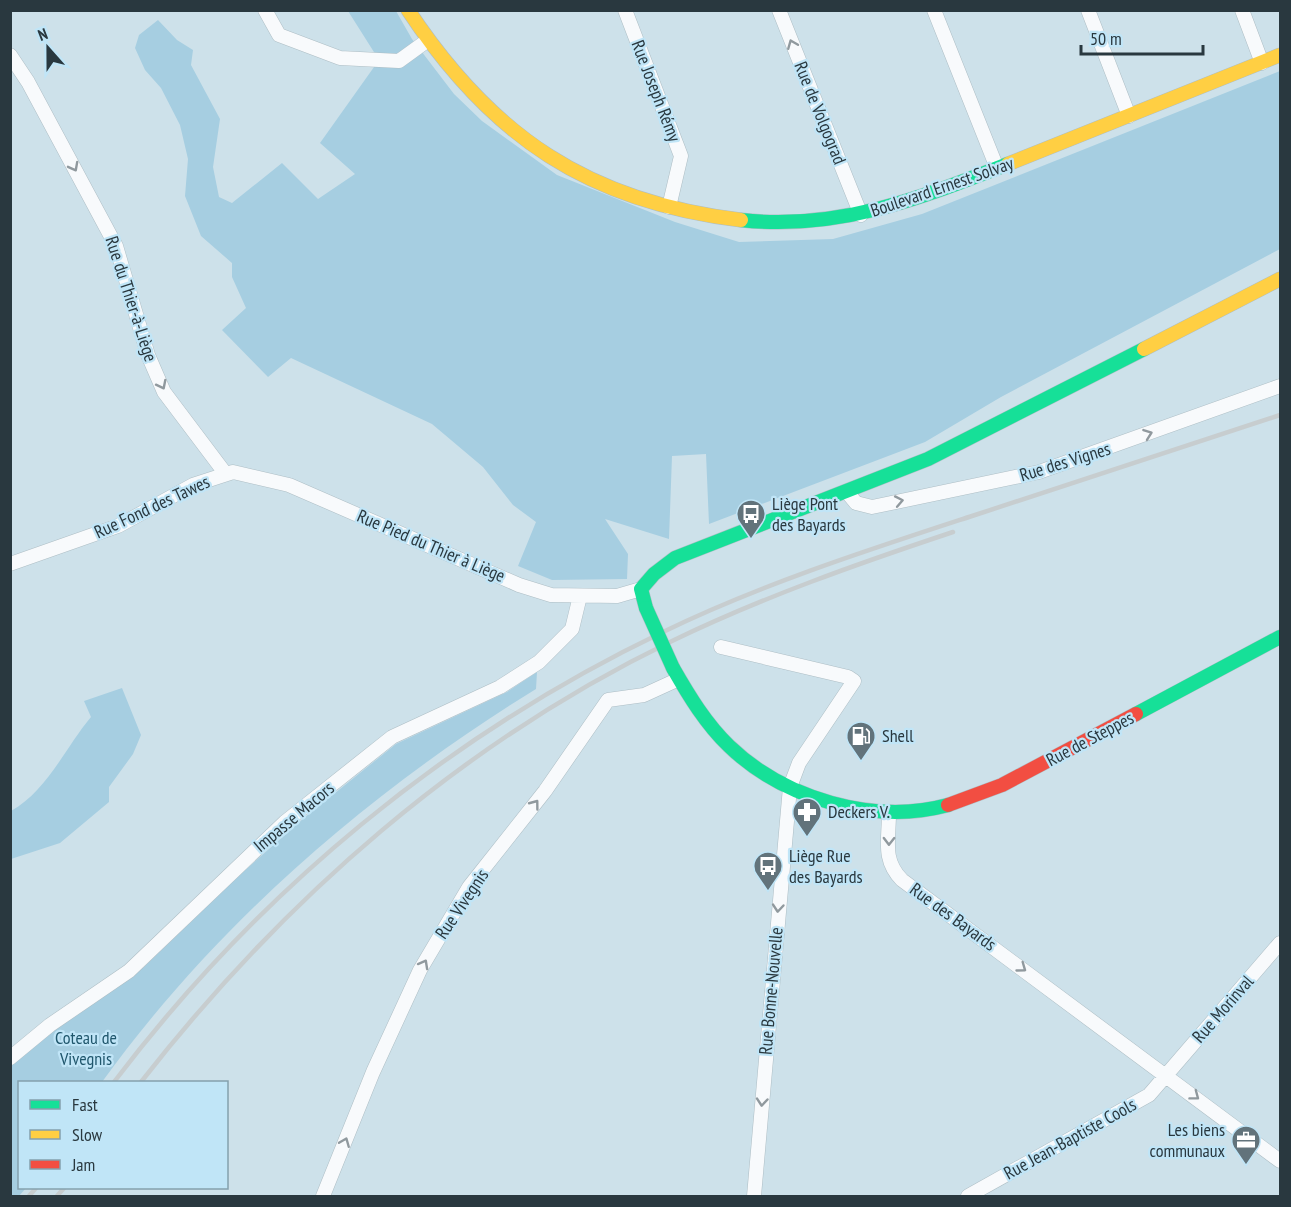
<svg xmlns="http://www.w3.org/2000/svg" width="1291" height="1207" viewBox="0 0 1291 1207" font-family="'PT Sans Narrow',sans-serif">
<style>
.green{fill:#a6cee1}
.lines{fill:none;stroke-linecap:round;stroke-linejoin:round}
.street-casing{stroke:#aebec5;stroke-width:15}
.fast-casing{stroke:#aebec5;stroke-width:15}
.slow-casing{stroke:#aebec5;stroke-width:15}
.jam-casing{stroke:#aebec5;stroke-width:15}
.street{stroke:#f8fafc;stroke-width:14}
.fast{stroke:#16e098;stroke-width:14}
.slow{stroke:#ffcf43;stroke-width:14}
.jam{stroke:#f24e42;stroke-width:14}
.rail{stroke:#c7cdcf;stroke-width:4.5}
.fast-bridge-casing{stroke:#aebec5;stroke-width:15;stroke-linecap:butt}
.fast-bridge{stroke:#16e098;stroke-width:14}
.oneway{stroke:#90999e}
.labels{text-anchor:middle;stroke-width:4.5;stroke-linejoin:round;paint-order:stroke}
.street-label{font-size:18px;fill:#29383f;stroke:#c0e5f7}
.poi-label{font-size:18px;fill:#29383f;stroke:#c0e5f7;text-anchor:start}
.park-label{font-size:18px;fill:#20576d;stroke:#c0e5f7}
</style>
<rect width="100%" height="100%" fill="#cde1ea"/>
<!-- green -->
<path class="green" d="M 348,11 L 396,11 L 412,39 L 454,94 L 482,121 L 557,175 L 675,222 L 739,242 L 833,239 L 922,214 L 1280,71 L 1280,249 L 1001,397 L 925,442 L 709,524 L 706,454 L 672,456 L 669,539 L 605,519 L 628,554 L 627,579 L 552,580 L 518,566 L 536,522 L 513,505 L 483,467 L 432,424 L 291,358 L 268,377 L 222,330 L 246,308 L 232,277 L 232,263 L 201,236 L 185,196 L 188,159 L 180,125 L 161,88 L 145,70 L 135,48 L 139,35 L 158,20 L 177,40 L 193,50 L 191,65 L 220,119 L 213,167 L 219,197 L 232,203 L 282,163 L 318,199 L 355,174 L 320,143 L 379,60 Z
M 537,672 L 536,689 C 369,792 217,923 102,1082 L 20,1082 L 20,1188 L 26,1188 L 19,1196 L 11,1196 L 11,1066 L 28,1048 L 144,967 L 233,881 L 304,818 L 396,744 L 507,692 Z
M 122,688 L 141,735 L 133,754 L 109,787 L 109,802 L 60,843 L 11,859 L 11,811 C 47,791 65,748 91,717 L 84,701 Z"/>
<g class="lines">
<!-- street casing -->
<g class="street-casing">
<path id="street" d="M 265,10 L 279,35 L 340,58 L 399,61 L 428,40
M 625,10 L 681,156 L 669,207
M 779,10 L 861,215
M 934,10 L 997,168
M 1088,10 L 1129,116
M 1242,10 L 1262,63
M 10,55 L 28,82 L 116,246 L 148,355 L 164,392 L 225,473
M 847,492 L 856,503 L 872,507 L 1039,472 L 1280,386
M 10,564 L 118,526 L 193,485 L 233,472 L 289,485 L 519,585 L 551,595 L 617,596 L 641,589
M 721,647 L 848,677 L 854,681 L 799,763 L 790,787 L 754,1196
M 889,813 C 889,840 882,860 902,880 L 1280,1161
M 10,1058 L 50,1025 L 129,971 L 285,822 L 392,737 L 500,687 L 539,662 L 572,629 L 580,596
M 323,1196 L 373,1072 L 420,970 L 469,887 L 545,791 L 608,700 L 644,695 L 679,679
M 968,1196 L 1149,1095 L 1280,943"/>
</g>
<!-- fast casing -->
<g class="fast-casing">
<path id="fast" d="M 741,220 C 837,231 921,198 1008,164
M 646,608 L 641,589 L 654,574 L 675,558 L 928,459 L 1144,349
M 673,668 C 689,696 706,724 729,746 C 784,799 874,825 948,805
M 1136,714 L 1280,637"/>
</g>
<!-- slow casing -->
<g class="slow-casing">
<path id="slow" d="M 408,10 C 492,137 589,202 741,220
M 1008,164 L 1280,55
M 1144,349 L 1280,279"/>
</g>
<!-- jam casing -->
<g class="jam-casing">
<path id="jam" d="M 948,805 L 1002,785 L 1136,714"/>
</g>
<!-- street -->
<use href="#street" class="street"/>
<!-- fast -->
<use href="#fast" class="fast"/>
<!-- slow -->
<use href="#slow" class="slow"/>
<!-- jam -->
<use href="#jam" class="jam"/>
<!-- rail -->
<path class="rail" d="M 114,1082 C 259,891 446,736 663,632 C 762,584 868,550 972,516 C 1075,482 1178,449 1280,415
M 141,1082 C 284,899 461,743 672,641 C 763,597 857,564 953,532
M 29,1196 L 36,1188
M 57,1196 L 64,1188"/>
<!-- fast-bridge casing -->
<g class="fast-bridge-casing">
<path id="fast-bridge" d="M 646,608 L 673,668"/>
</g>
<!-- fast-bridge -->
<use href="#fast-bridge" class="fast-bridge"/>
</g>
<!-- one-way arrows -->
<defs><path id="oneway-chevron" d="M-2-3.5L2.5 0L-2 3.5" fill="none" stroke-width="1.6" stroke-linecap="round" stroke-linejoin="round" transform="scale(1.5)"/></defs>
<g class="oneway">
<use href="#oneway-chevron" transform="translate(792 44) rotate(-112)"/>
<use href="#oneway-chevron" transform="translate(74 167) rotate(62)"/>
<use href="#oneway-chevron" transform="translate(162 385) rotate(63)"/>
<use href="#oneway-chevron" transform="translate(1148 434) rotate(-20)"/>
<use href="#oneway-chevron" transform="translate(899 501) rotate(-11)"/>
<use href="#oneway-chevron" transform="translate(535 804) rotate(-53)"/>
<use href="#oneway-chevron" transform="translate(889 841) rotate(91)"/>
<use href="#oneway-chevron" transform="translate(778 908) rotate(95)"/>
<use href="#oneway-chevron" transform="translate(424 964) rotate(-61)"/>
<use href="#oneway-chevron" transform="translate(1022 968) rotate(36)"/>
<use href="#oneway-chevron" transform="translate(1195 1096) rotate(37)"/>
<use href="#oneway-chevron" transform="translate(762 1102) rotate(95)"/>
<use href="#oneway-chevron" transform="translate(345 1142) rotate(-68)"/>
</g>
<!-- icons -->
<defs>
<g id="bus-pin" transform="scale(1.5)"><path d="M0 17L-7.5 6A9.5 9.5 0 1 1 7.5 6Z" fill="#62737b" stroke="#c0e5f7"/><path d="M-5-6H5V4H4V6H2V4H-2V6H-4V4H-5ZM-3.5-4V0h7V-4ZM-3.5 1.2v1.5H-2V1.2ZM2 1.2v1.5H3.5V1.2Z" fill="#fff"/></g>
<g id="fuel-pin" transform="scale(1.5)"><path d="M0 17L-7.5 6A9.5 9.5 0 1 1 7.5 6Z" fill="#62737b" stroke="#c0e5f7"/><path d="M-5.5-6h7V0h2V4h1.3V-2.5L3-4.5l.8-.8L6-3V5H2.5V1h-1V6h-7ZM-4.2-4.7v3.2H.2V-4.7Z" fill="#fff"/></g>
<g id="pharmacy-pin" transform="scale(1.5)"><path d="M0 17L-7.5 6A9.5 9.5 0 1 1 7.5 6Z" fill="#62737b" stroke="#c0e5f7"/><path d="M-2-6h4v4h4v4h-4v4h-4v-4h-4v-4h4Z" fill="#fff"/></g>
<g id="office-pin" transform="scale(1.5)"><path d="M0 17L-7.5 6A9.5 9.5 0 1 1 7.5 6Z" fill="#62737b" stroke="#c0e5f7"/><path d="M-6-3h4V-5.5h4V-3h4V5H-6ZM-1-4.5V-3h2v-1.5ZM-6 0V1H6V0Z" fill="#fff"/></g>
</defs>
<g fill-rule="evenodd">
<use href="#bus-pin" x="751" y="514"/>
<use href="#fuel-pin" x="861" y="736"/>
<use href="#pharmacy-pin" x="807" y="812"/>
<use href="#bus-pin" x="768" y="866"/>
<use href="#office-pin" x="1246" y="1140"/>
</g>
<g class="labels">
<!-- street labels -->
<g class="street-label">
<text transform="translate(656 91) rotate(69)" y="6">Rue Joseph Rémy</text>
<text transform="translate(820 113) rotate(68)" y="6">Rue de Volgograd</text>
<text transform="translate(942 187) rotate(-19)" y="6">Boulevard Ernest Solvay</text>
<text transform="translate(131 299) rotate(72)" y="6">Rue du Thier-à-Liège</text>
<text transform="translate(1065 462) rotate(-17)" y="6">Rue des Vignes</text>
<text transform="translate(152 507) rotate(-25)" y="6">Rue Fond des Tawes</text>
<text transform="translate(431 546) rotate(23)" y="6">Rue Pied du Thier à Liège</text>
<text transform="translate(1090 739) rotate(-28)" y="6">Rue de Steppes</text>
<text transform="translate(294 817) rotate(-40)" y="6">Impasse Macors</text>
<text transform="translate(462 904) rotate(-56)" y="6">Rue Vivegnis</text>
<text transform="translate(953 917) rotate(36)" y="6">Rue des Bayards</text>
<text transform="translate(771 991) rotate(-85)" y="6">Rue Bonne-Nouvelle</text>
<text transform="translate(1223 1009) rotate(-49)" y="6">Rue Morinval</text>
<text transform="translate(1070 1139) rotate(-29)" y="6">Rue Jean-Baptiste Cools</text>
</g>
<!-- poi labels -->
<g class="poi-label">
<text x="772" y="510">Liège Pont<tspan x="772" dy="21">des Bayards</tspan></text>
<text x="882" y="742">Shell</text>
<text x="828" y="818">Deckers V.</text>
<text x="789" y="862">Liège Rue<tspan x="789" dy="21">des Bayards</tspan></text>
<text x="1225" y="1136" text-anchor="end">Les biens<tspan x="1225" dy="21">communaux</tspan></text>
</g>
<!-- park labels -->
<g class="park-label">
<text x="86" y="1044">Coteau de<tspan x="86" dy="21">Vivegnis</tspan></text>
</g>
</g>
<!-- border -->
<rect width="1291" height="1207" fill="none" stroke="#29383f" stroke-width="24"/>
<!-- legend -->
<rect x="18" y="1081" width="210" height="108" fill="#c0e5f7" stroke="#84a0ad" stroke-width="1.5"/>
<rect x="30" y="1100" width="30" height="9" fill="#16e098" stroke="#84a0ad" stroke-width="1.5"/>
<text x="72" y="1111" font-size="18" fill="#29383f">Fast</text>
<rect x="30" y="1130" width="30" height="9" fill="#ffcf43" stroke="#84a0ad" stroke-width="1.5"/>
<text x="72" y="1141" font-size="18" fill="#29383f">Slow</text>
<rect x="30" y="1160" width="30" height="9" fill="#f24e42" stroke="#84a0ad" stroke-width="1.5"/>
<text x="72" y="1171" font-size="18" fill="#29383f">Jam</text>
<!-- north arrow -->
<g transform="translate(48 48) rotate(339)" stroke="#c0e5f7" stroke-width="4.5" paint-order="stroke">
<path d="M0-4.5L10 22L0 15L-10 22Z" fill="#29383f"/>
<text y="-9" font-size="16" font-weight="bold" text-anchor="middle" fill="#29383f">N</text>
</g>
<!-- scale -->
<path d="M1081 45v9h122v-9" fill="none" stroke="#29383f" stroke-width="3"/>
<text x="1090" y="45" font-size="18" fill="#29383f" stroke="#c0e5f7" stroke-width="4.5" paint-order="stroke">50 m</text>
</svg>
